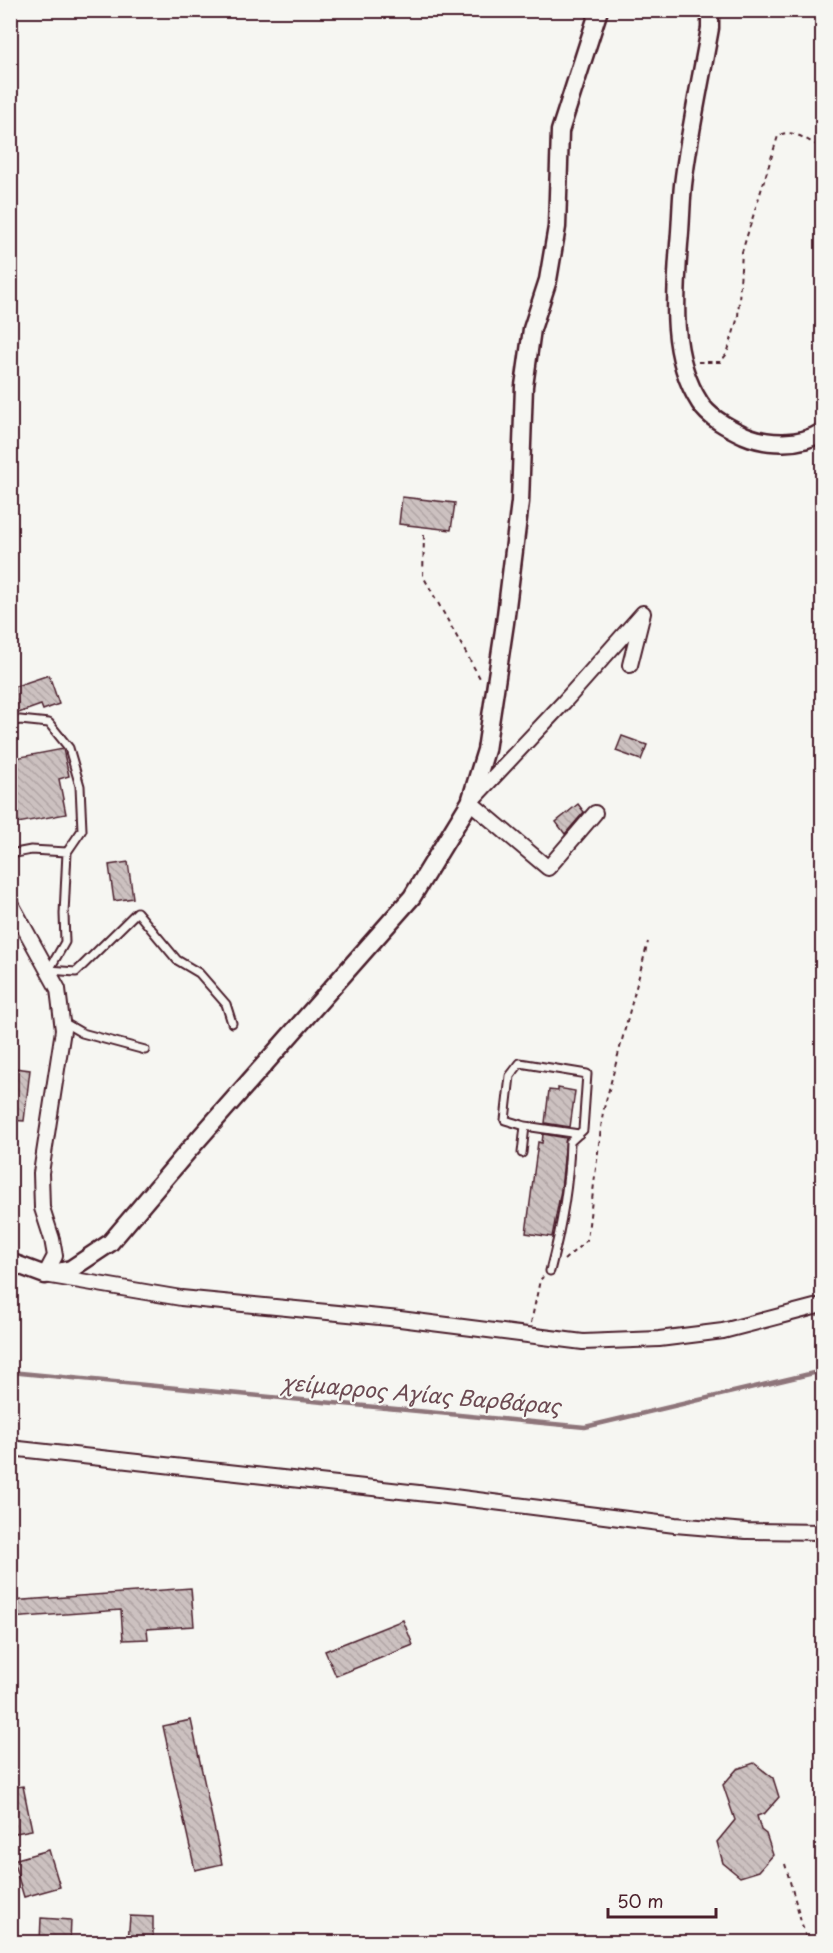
<svg xmlns="http://www.w3.org/2000/svg" width="833" height="1953" viewBox="0 0 833 1953" font-family="'Playpen Sans',sans-serif">
<style>
.lines{fill:none;stroke-linecap:round;stroke-linejoin:round}
.stream{stroke:#8e747a;stroke-width:4.5}
.building{fill:url(#building-back-hatch);stroke:#4a1f2b;stroke-width:1.5}
.service-casing{stroke:#4a1f2b;stroke-width:11}
.minor-casing{stroke:#4a1f2b;stroke-width:18}
.tertiary-casing{stroke:#4a1f2b;stroke-width:21}
.path{stroke:#4a1f2b;stroke-width:2;stroke-dasharray:4.5 4.5;stroke-linecap:butt}
.service{stroke:#f6f6f2;stroke-width:7}
.minor{stroke:#f6f6f2;stroke-width:14}
.tertiary{stroke:#f6f6f2;stroke-width:16}
.labels{text-anchor:middle;stroke-width:4.5;stroke-linejoin:round;paint-order:stroke}
.water-label{font-size:21px;font-style:italic;fill:#6c4a52;stroke:#f6f6f2}
</style>
<defs>
<pattern id="building-back-hatch" width="6" height="6" patternUnits="userSpaceOnUse" patternTransform="scale(1.5)"><rect width="6" height="6" fill="#ccc1c0"/><path d="M-1 5l2 2M0 0l6 6M5-1l2 2" fill="none" stroke="#b1a5a5"/></pattern>
</defs>
<rect width="100%" height="100%" fill="#f6f6f2"/>
<filter id="ink" filterUnits="userSpaceOnUse"><feTurbulence type="fractalNoise" baseFrequency=".0167" numOctaves="2"/><feDisplacementMap in="SourceGraphic" scale="12" xChannelSelector="R" yChannelSelector="G"/><feConvolveMatrix kernelMatrix="1 2 1 2 8 2 1 2 1" color-interpolation-filters="sRGB"/></filter>
<g filter="url(#ink)">
<g class="lines">
<!-- stream -->
<path class="stream" d="M 10,1372 L 585,1427 L 822,1371"/>
</g>
<!-- building -->
<path class="building" d="M 402,497 L 455,503 L 451,530 L 399,524 Z
M 49,675 L 59,704 L 43,710 L 41,705 L 10,716 L 10,688 Z
M 622,736 L 647,745 L 641,760 L 616,751 Z
M 63,749 L 69,776 L 59,779 L 66,814 L 18,823 L 10,782 L 10,759 Z
M 578,804 L 584,812 L 565,834 L 556,822 Z
M 128,862 L 133,898 L 114,901 L 109,865 Z
M 15,1068 L 30,1070 L 24,1121 L 10,1120 Z
M 558,1088 L 575,1091 L 570,1127 L 545,1123 L 549,1090 L 558,1091 Z
M 543,1134 L 566,1138 L 561,1190 L 552,1237 L 526,1233 L 538,1142 L 542,1143 Z
M 191,1588 L 194,1626 L 147,1629 L 148,1639 L 123,1640 L 121,1610 L 10,1618 L 10,1601 Z
M 403,1620 L 413,1645 L 336,1676 L 325,1651 Z
M 191,1720 L 222,1864 L 195,1870 L 163,1726 Z
M 754,1763 L 773,1778 L 779,1797 L 765,1813 L 757,1816 L 761,1830 L 766,1834 L 773,1855 L 759,1871 L 740,1877 L 723,1863 L 717,1842 L 735,1820 L 723,1785 L 737,1769 Z
M 23,1786 L 32,1830 L 10,1834 L 10,1788 Z
M 49,1850 L 60,1887 L 24,1897 L 13,1860 Z
M 130,1916 L 153,1917 L 153,1942 L 128,1942 Z
M 41,1918 L 71,1920 L 70,1942 L 40,1942 Z"/>
<g class="lines">
<!-- service casing -->
<g class="service-casing">
<path id="service" d="M 10,722 L 20,720 L 49,723 L 69,748 L 80,786 L 82,830 L 67,852 L 64,914 L 65,942 L 49,970 L 76,972 L 137,912 L 177,960 L 199,973 L 226,1004 L 232,1023
M 10,854 L 31,850 L 67,852
M 10,930 L 24,925
M 63,1022 L 82,1033 L 145,1050
M 525,1126 L 579,1134
M 522,1153 L 525,1126 L 505,1120 L 510,1076 L 520,1063 L 587,1074 L 583,1130 L 570,1142 C 569,1185 561,1229 550,1271"/>
</g>
<!-- minor casing -->
<g class="minor-casing">
<path id="minor" d="M 595,813 L 548,868 L 470,802 L 564,702 L 643,613 L 630,665
M 10,902 L 58,989 L 63,1030 L 41,1173 L 42,1208 L 52,1239 L 55,1256 L 45,1275 L 181,1298 L 400,1319 L 583,1342 L 659,1339 L 723,1331 L 822,1305
M 10,1448 L 446,1496 L 675,1525 L 746,1531 L 822,1532"/>
</g>
<!-- tertiary casing -->
<g class="tertiary-casing">
<path id="tertiary" d="M 710,10 L 710,28 C 701,80 689,133 683,185 C 681,205 681,225 679,244 C 675,297 670,357 700,403 C 709,418 729,428 744,435 C 767,445 801,446 822,432
M 10,1262 L 45,1275 L 71,1269 L 110,1243 L 188,1151 L 412,897 L 470,802 L 486,750 L 505,623 L 520,502 L 524,386 L 532,329 L 548,280 L 557,227 L 560,131 L 599,10"/>
</g>
<!-- path -->
<path class="path" d="M 698,362 L 720,362 L 727,354 L 738,317 L 742,252 L 778,136 C 791,127 810,142 822,148
M 424,535 L 423,576 L 481,680
M 564,1260 L 587,1240 L 603,1112 L 648,942
M 531,1323 L 540,1280 L 543,1277
M 785,1864 L 807,1942"/>
<!-- service -->
<use href="#service" class="service"/>
<!-- minor -->
<use href="#minor" class="minor"/>
<!-- tertiary -->
<use href="#tertiary" class="tertiary"/>
</g>
</g>
<g class="labels">
<!-- water labels -->
<g class="water-label">
<text transform="translate(421 1395) rotate(5)" y="7">χείμαρρος Αγίας Βαρβάρας</text>
</g>
</g>
<!-- margin -->
<rect width="833" height="1953" fill="none" stroke="#f6f6f2" stroke-width="36"/>
<rect x="18" y="18" width="797" height="1917" fill="none" stroke="#4a1f2b" stroke-width="2" filter="url(#ink)"/>
<!-- scale -->
<path d="M608 1908v9h108v-9" fill="none" stroke="#4a1f2b" stroke-width="3"/>
<text x="617" y="1908" font-size="18" fill="#4a1f2b" stroke="#f6f6f2" stroke-width="4.5" paint-order="stroke">50 m</text>
</svg>
